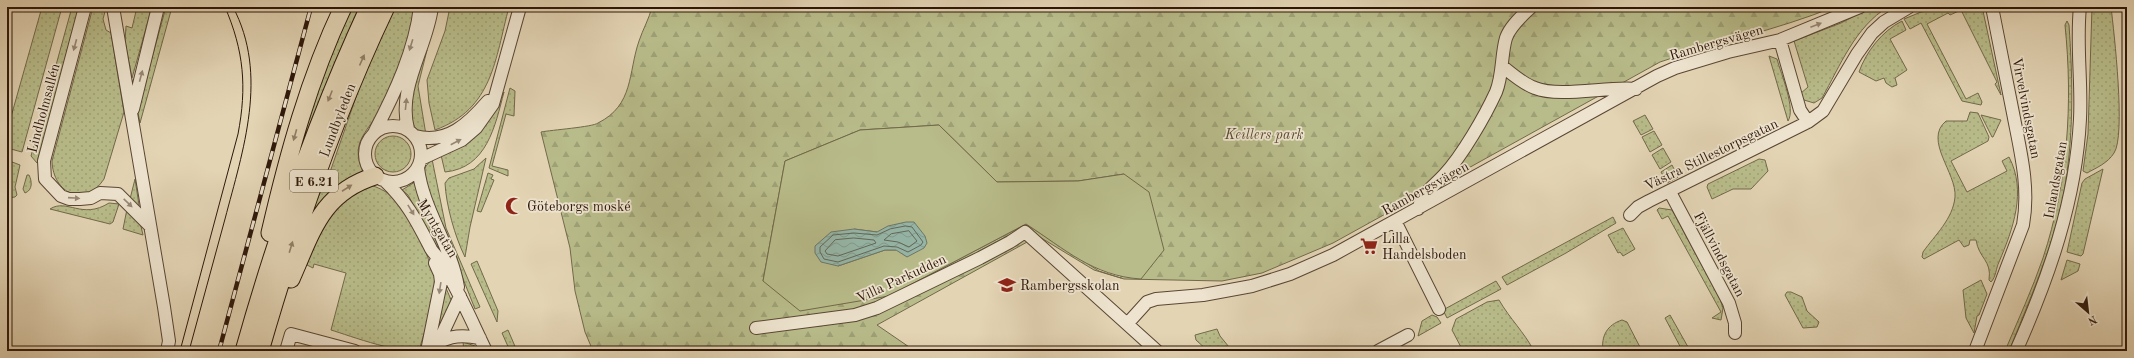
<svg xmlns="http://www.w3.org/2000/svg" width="2134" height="358" viewBox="0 0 2134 358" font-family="'Old Standard TT',serif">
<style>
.grass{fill:url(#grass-dots);stroke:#72694a}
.forest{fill:url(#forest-firs);stroke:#72694a;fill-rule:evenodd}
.park{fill:#b8bc8a;stroke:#72694a;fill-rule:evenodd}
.water{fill:url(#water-waves);stroke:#6c776a}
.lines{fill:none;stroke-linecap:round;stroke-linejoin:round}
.shore{stroke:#62675a;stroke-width:1}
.minor-casing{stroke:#5a4634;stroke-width:14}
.highway-casing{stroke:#2d1609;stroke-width:19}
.minor{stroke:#ede3ce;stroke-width:12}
.highway{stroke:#e3d4b4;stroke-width:17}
.tram{stroke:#2d1609;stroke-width:1}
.rail-casing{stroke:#2d1609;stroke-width:4.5}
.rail{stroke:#ede3ce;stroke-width:3;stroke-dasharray:9;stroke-linecap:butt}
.oneway{fill:#978775}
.oneway2{fill:#917e67}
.labels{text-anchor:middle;stroke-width:3.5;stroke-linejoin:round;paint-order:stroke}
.shield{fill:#ede3ce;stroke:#675444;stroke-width:1}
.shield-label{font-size:13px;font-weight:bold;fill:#2d1609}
.street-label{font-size:14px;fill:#2d1609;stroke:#ede3ce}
.park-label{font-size:14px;font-style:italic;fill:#574830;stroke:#ede3ce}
.poi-label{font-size:14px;fill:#2d1609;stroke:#ede3ce;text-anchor:start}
</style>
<defs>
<pattern id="grass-dots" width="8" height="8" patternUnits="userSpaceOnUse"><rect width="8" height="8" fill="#b8bc8a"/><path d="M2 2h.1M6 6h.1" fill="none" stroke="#9ea176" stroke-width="1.8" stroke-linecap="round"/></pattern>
<pattern id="forest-firs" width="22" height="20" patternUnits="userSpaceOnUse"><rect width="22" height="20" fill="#b8bc8a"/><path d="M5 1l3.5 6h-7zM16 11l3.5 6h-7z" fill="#9ea176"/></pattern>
<pattern id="water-waves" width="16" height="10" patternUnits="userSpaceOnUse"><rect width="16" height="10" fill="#96b8aa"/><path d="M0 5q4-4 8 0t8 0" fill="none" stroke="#829d91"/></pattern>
</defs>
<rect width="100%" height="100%" fill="#e3d4b4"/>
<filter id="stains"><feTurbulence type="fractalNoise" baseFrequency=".005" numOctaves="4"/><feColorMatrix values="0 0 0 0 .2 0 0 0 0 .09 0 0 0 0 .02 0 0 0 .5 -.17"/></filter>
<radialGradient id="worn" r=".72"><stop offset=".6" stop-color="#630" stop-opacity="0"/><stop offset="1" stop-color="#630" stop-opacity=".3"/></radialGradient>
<!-- grass -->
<path class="grass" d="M 42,7 L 62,7 L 22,152 L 7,148 L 7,131 Z
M 72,7 L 79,7 L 37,163 L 31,156 Z
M 93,7 L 108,7 L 106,8 L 103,19 L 106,30 L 111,33 L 124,112 L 104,179 C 85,208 53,194 52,161 Z
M 137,7 L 152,7 L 132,78 L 125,42 L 126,26 L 132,28 Z
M 166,7 L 172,7 L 140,123 L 138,113 L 140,101 Z
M 349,7 L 361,7 L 298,158 L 293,157 Z
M 395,7 L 415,7 C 409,41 399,75 383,105 C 377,118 365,129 360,142 C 356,154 359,163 364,174 C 333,183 324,200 307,226 L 308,218 L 329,175 L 364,74 Z
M 450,7 L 509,7 C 495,59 493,109 435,130 L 429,103 L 427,80 L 445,31 Z
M 1872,7 L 1888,7 C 1855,27 1840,66 1822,98 L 1814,103 L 1804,100 L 1800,94 L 1808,87 L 1794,41 L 1841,23 Z
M 1949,7 L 1981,7 L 1983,11 L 2001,95 L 1995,84 L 1997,82 L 1961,10 L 1950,15 L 1948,13 L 1927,24 L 1966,99 L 1978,93 L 1982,102 L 1981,105 L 1962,101 L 1921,23 L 1910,29 L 1904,19 L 1921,12 Z
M 2092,7 L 2111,7 C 2114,32 2126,136 2114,153 C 2108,163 2096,168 2087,173 L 2083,171 L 2088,134 Z
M 1902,21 L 1906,30 L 1890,39 L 1907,70 L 1895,78 L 1897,85 L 1892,87 L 1886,83 L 1884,78 L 1876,81 L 1859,72 C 1866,52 1882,31 1902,21 Z
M 2067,21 L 2069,25 C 2073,82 2074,140 2063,197 C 2052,250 2029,301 2009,351 L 2005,351 C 2018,320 2032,290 2043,258 C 2068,182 2073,104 2065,25 Z
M 427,50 L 418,86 L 426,135 C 397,130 416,65 427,50 Z
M 1769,56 L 1777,59 C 1781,74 1796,109 1788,121 Z
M 510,88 L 515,91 L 514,116 L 506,114 L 492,166 L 508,170 L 508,176 L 489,168 Z
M 504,92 C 495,126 487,168 445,172 L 441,155 L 495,110 Z
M 1970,112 L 1978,113 L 1989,137 L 1988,141 L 1951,161 L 1967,192 L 2007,171 L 2002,161 L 2009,157 C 2027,191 2013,229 1999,262 C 1996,268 1996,277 1991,282 L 1989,280 C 1992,260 1979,259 1976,240 L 1970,240 L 1969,245 L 1964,247 L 1959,240 L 1924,259 L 1922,257 L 1923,252 C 1935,235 1953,219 1955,197 C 1957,173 1923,140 1946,121 L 1967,121 Z
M 1645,115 L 1653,129 L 1641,135 L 1633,121 Z
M 1981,115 L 2001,120 L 1993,137 L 1992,137 Z
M 1654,131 L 1662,145 L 1650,152 L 1642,137 Z
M375 154a18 18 0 1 1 36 0a18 18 0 1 1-36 0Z
M 1663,148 L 1671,162 L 1660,169 L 1652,155 Z
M 486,158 L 470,227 L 465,257 C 455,237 446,205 445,183 L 449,178 L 474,169 Z
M 432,159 L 446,228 L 480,307 L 475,309 L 422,175 L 426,166 Z
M 1759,159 L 1765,160 L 1768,171 L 1751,189 L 1733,189 L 1712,199 L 1707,187 L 1708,184 Z
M 7,160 L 20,165 L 15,187 L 17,195 L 15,197 L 7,198 Z
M 1672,165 L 1678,177 L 1667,183 L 1661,172 Z
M 2103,169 L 2083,254 L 2081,256 L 2067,252 L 2082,183 L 2085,179 Z
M 488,173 L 493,175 L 491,179 L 494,180 L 481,212 L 477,211 Z
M 27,175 L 29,175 C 32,181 33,190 25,193 L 23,189 Z
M 135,179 L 139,205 L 137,206 L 130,199 Z
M 415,182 L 446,265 L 408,195 L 402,190 Z
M 370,185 C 378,187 385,191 392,196 C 409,211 435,266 436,288 C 436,302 424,332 420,347 C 408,358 348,335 331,330 L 346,273 L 314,264 L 313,268 L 307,265 L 311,249 L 340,200 Z
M 109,203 L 119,204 L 113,222 L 110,224 L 50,209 C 67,198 82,220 109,203 Z
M 1659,208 L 1672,210 L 1720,299 L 1723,308 L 1721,320 L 1712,318 L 1721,312 L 1668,216 L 1662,219 L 1657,210 Z
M 127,209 L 140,222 L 143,235 L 123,229 Z
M 1613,217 L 1616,223 L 1566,253 L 1507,285 L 1502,277 Z
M 1623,228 L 1635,249 L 1623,256 L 1620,252 L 1618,253 L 1608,235 Z
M 2067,260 L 2080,264 L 2078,271 L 2061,280 Z
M 477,261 L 498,311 L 497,322 L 471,264 Z
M 1981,280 L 1987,294 L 1979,315 L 1977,316 L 1974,333 L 1966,318 L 1963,290 Z
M 1496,281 L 1501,289 L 1447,318 L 1443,310 Z
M 446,288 L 452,302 L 440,329 L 436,332 Z
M 1787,292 L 1791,292 L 1802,297 L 1807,311 L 1819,322 L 1817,327 L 1803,328 L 1785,295 Z
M 1499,300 C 1510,319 1524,332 1534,351 L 1463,351 L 1452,330 L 1456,319 L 1487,302 Z
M 1432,315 L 1437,317 L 1441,323 L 1418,336 L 1422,321 Z
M 1670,315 L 1688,347 L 1682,350 L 1665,318 Z
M 1622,320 L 1627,322 L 1642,351 L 1603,351 C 1601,336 1607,325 1622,320 Z
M 1217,329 L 1220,336 L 1229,347 L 1223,351 L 1208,351 L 1196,340 L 1195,335 Z
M 508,330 L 517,351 L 510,351 L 502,333 Z
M 463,342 L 475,346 L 479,351 L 464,351 Z"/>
<!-- forest -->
<path class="forest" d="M 652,7 L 1834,7 C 1777,30 1718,42 1660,62 L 1333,243 L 1262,273 L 1222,281 L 1124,279 L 1094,270 L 1038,236 L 877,325 L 915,351 L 593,351 L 585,332 L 575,291 L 570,248 L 541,132 C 551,130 593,127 598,123 C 634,105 628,73 639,41 C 643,29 649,19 652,7 ZM 939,125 L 997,182 L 1078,181 L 1124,174 L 1121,278 L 1099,271 L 1026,224 L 889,296 L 763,281 L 785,161 L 860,130 Z"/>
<!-- park -->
<path class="park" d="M 939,125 L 997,182 L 1078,181 L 1124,174 L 1149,192 L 1164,250 L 1141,279 C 1093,276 1065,249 1026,224 L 889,296 L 800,311 L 763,281 L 785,161 L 860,130 ZM 854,229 L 877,232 L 896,250 L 885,250 L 838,266 Z"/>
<!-- water -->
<path class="water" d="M 906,222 L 914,222 L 925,236 L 927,243 L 924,248 L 907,257 L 896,250 L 885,250 L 838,266 L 821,262 L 815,253 L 815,246 L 831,232 L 854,229 L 877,232 L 888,226 Z"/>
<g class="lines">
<!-- shore -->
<path class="shore" d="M 906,226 L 912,227 L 923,242 L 921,245 L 908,252 L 897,247 L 884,246 L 838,262 L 824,259 L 820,252 L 820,247 L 833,235 L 854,233 L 877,235 L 890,229 Z
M 909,231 L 917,241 L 909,247 L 898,242 L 884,240 L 891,234 Z
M 854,238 L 874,240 L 876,243 L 838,256 L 827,254 L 825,251 L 835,240 Z"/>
<!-- minor casing -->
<g class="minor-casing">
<path id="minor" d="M 85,7 L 44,161 L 45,179 L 61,196 L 69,199 L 80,199 L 91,198 L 100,193 L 118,194 L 150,226
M 113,7 L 164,307 L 169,341 L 167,351
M 1780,40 L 1800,110 L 1808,122
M 1502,66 C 1512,74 1523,84 1535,88 C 1559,98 1609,86 1636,89
M 133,109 L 158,7
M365 154a28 28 0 1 1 56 0a28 28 0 1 1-56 0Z
M 408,129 C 397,87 427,48 432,7
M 375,131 C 395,93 415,50 420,7
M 415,136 C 447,145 469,123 488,101
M 421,159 L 462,140 L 476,128 L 493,104 L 520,7
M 418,168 C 423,210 451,245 458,287
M 385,181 C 408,203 417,222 431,249 C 434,254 439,258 442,264 C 459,291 472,322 486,351
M 1670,192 L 1729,303 L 1735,323 L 1735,333
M 1418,209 C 1424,191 1432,188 1444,175 C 1462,156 1485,116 1496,92 C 1503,75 1501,55 1506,38 C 1510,26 1523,15 1531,7
M 1630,215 L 1638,207 L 1649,201 L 1808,122 L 1823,111 L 1857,54 L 1872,33 L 1884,22 L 1909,7
M 1395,221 L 1439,309
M 1128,323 L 1147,302 L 1156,299 L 1203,295 L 1252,286 L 1290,274 L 1333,255 L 1657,76 L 1675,68 L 1728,52 L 1780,40 L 1860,7
M 756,328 L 855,315 L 877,308 L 980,258 L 1010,242 L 1025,232 L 1157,351
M 439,341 L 460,296
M 286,351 L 291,334 L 355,351
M 427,351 L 441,282 L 440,274 L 435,263
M 427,351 C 444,336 458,334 480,338
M 1378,351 L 1408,335
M 1975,351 L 2023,225 C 2030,187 2020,150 2013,113 C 2006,78 1999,42 1992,7
M 2016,351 C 2049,277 2076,200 2080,119 C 2082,82 2076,44 2080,7"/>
</g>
<!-- highway casing -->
<g class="highway-casing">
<path id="highway" d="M 270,233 C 288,155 309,79 343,7
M 291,279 C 312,232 321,193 375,176
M 244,351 C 277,234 318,117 369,7
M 260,351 C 294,233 333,118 386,7"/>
</g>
<!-- minor -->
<use href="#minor" class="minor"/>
<!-- highway -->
<use href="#highway" class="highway"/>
<!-- tram -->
<path class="tram" d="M 180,351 L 238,134 C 247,87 244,51 225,7
M 189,351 C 201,307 213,263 225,219 C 243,150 269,75 233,7"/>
<!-- rail casing -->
<g class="rail-casing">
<path id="rail" d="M 219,351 L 311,7"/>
</g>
<!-- rail -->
<use href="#rail" class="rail"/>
</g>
<!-- one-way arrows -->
<defs><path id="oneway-solid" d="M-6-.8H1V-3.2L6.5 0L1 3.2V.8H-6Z"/></defs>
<g class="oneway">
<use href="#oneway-solid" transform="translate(1816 25) rotate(-21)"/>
<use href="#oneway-solid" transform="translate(75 45) rotate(105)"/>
<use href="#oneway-solid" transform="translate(411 45) rotate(107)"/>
<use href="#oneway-solid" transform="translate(141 76) rotate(-75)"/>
<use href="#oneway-solid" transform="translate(406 104) rotate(-84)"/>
<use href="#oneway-solid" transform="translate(456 142) rotate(-28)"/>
<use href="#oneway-solid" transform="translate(74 198) rotate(4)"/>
<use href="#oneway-solid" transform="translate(128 203) rotate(44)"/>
<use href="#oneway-solid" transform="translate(411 210) rotate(58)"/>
<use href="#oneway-solid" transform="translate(440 288) rotate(99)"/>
</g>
<g class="oneway2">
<use href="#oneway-solid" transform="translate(362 60) rotate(-66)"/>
<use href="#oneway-solid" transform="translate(330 96) rotate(112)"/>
<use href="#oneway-solid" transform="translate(295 135) rotate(106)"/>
<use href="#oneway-solid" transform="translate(347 188) rotate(-33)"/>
<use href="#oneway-solid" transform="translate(291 247) rotate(-73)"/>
</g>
<!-- icons -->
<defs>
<g id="mosque-bare" transform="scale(1.38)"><path d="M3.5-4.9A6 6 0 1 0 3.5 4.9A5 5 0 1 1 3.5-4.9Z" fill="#8f2418" stroke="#ede3ce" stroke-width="2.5" paint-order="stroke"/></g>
<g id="supermarket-bare" transform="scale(1.38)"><path d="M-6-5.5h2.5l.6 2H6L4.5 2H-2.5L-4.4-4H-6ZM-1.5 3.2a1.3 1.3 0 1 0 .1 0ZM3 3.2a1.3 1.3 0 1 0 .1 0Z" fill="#8f2418" stroke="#ede3ce" stroke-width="2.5" paint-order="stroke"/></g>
<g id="school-bare" transform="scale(1.38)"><path d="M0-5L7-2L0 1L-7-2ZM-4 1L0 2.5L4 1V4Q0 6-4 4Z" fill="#8f2418" stroke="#ede3ce" stroke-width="2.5" paint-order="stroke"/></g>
</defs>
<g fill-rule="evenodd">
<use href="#mosque-bare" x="514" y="206"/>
<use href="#supermarket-bare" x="1369" y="246"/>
<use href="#school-bare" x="1007" y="285"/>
</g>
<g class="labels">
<!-- shield labels -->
<rect class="shield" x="290" y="170" width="48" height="22" rx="3"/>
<g class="shield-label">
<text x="314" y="186">E 6.21</text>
</g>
<!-- street labels -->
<g class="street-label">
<text transform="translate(1716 42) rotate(-16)" y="5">Rambergsvägen</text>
<text transform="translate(43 108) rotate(-75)" y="5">Lindholmsallén</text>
<text transform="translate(2027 108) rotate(79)" y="5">Virvelvindsgatan</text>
<text transform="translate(337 120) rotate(-69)" y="5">Lundbyleden</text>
<text transform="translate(1711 154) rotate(-26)" y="5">Västra Stillestorpsgatan</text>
<text transform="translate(2055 180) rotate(-80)" y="5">Inlandsgatan</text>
<text transform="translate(1425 188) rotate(-29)" y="5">Rambergsvägen</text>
<text transform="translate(438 228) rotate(59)" y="5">Myntgatan</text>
<text transform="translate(1720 254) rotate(62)" y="5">Fjällvindsgatan</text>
<text transform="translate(901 278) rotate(-25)" y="5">Villa Parkudden</text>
</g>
<!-- park labels -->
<g class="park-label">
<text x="1264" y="139">Keillers park</text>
</g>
<!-- poi labels -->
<g class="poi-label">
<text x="527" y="211">Göteborgs moské</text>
<text x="1382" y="243">Lilla<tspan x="1382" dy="16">Handelsboden</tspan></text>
<text x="1020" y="290">Rambergsskolan</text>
</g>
</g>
<!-- margin -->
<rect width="2134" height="358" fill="none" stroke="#e3d4b4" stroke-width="24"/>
<rect x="8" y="8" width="2118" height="342" fill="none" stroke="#2d1609" stroke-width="2"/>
<rect x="12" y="12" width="2110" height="334" fill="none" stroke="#2d1609"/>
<!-- north arrow -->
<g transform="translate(2088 312) rotate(152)" stroke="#ede3ce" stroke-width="3" paint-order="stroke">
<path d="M0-3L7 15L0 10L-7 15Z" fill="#2d1609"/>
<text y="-6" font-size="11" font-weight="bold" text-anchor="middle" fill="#2d1609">N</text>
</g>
<rect width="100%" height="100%" filter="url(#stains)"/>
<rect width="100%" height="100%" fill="url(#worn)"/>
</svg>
